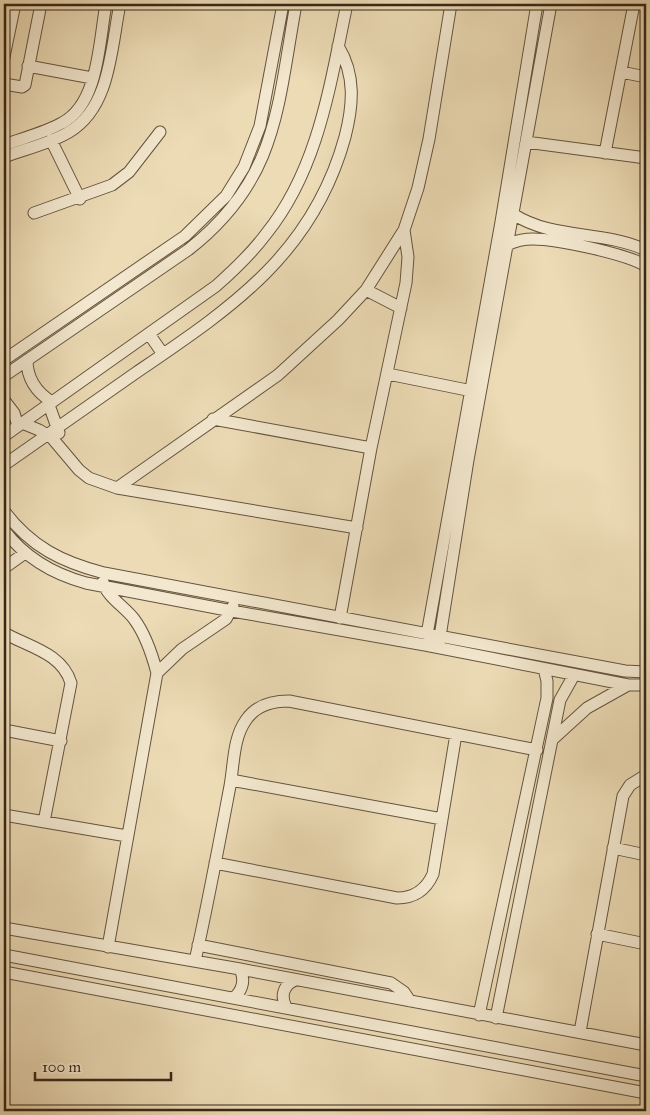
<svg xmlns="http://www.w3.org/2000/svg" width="650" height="1115" viewBox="0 0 650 1115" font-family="'IM FELL Great Primer',serif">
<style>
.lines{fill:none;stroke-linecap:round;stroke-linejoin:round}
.street-casing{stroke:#64543f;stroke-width:13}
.street{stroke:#f3e8cf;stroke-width:11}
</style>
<rect width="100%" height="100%" fill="#ecdbb5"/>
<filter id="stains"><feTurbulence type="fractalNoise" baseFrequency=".004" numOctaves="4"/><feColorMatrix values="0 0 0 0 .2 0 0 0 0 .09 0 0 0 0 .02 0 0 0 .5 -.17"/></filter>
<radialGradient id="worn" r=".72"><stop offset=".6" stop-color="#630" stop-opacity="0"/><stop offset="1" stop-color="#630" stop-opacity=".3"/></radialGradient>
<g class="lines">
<!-- street casing -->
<g class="street-casing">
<path id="street" d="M 4,57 L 15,4
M 28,66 L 92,78
M 621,72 L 646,77
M 4,84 L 22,87 L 25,85 L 41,4
M 51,140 L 80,199
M 526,142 L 646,158
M 4,145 C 23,138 44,133 62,123 C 99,104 99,41 106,4
M 605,153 L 634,4
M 4,157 C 25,149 49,144 69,132 C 111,107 111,47 120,4
M 34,213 L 112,185 L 129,172 L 160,132
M 513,214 C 553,240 603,230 646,250
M 507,245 C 515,241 524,239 533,239 C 557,239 627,254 646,266
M 366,290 L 401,308
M 149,334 L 163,354
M 4,360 L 185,236 L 226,196 L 244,167 L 260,126 L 283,4
M 27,360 C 27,379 36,392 52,402
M 388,374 L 472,391
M 4,376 L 188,250 C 278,180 277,108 296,4
M 4,400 L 14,413 L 18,426
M 49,405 L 59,433
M 213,419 L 371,448
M 22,423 L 39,430 L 52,438 L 79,470 L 89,478 L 117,488 L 357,528
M 4,436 L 216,286 C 234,270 252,253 266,234 C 319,168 330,84 347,4
M 4,465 C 48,434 93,403 137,372 C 231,308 313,254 345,137 C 353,106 356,75 338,46
M 117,488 L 278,375 L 338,320 L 366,290 L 404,230 L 418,188 L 429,139 L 451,4
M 4,511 C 31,547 62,562 104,573 L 625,671 L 646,672
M 4,530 C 25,558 53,574 86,583 L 232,611 L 425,645 L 628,685 L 646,685
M 4,568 L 25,553
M 103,582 C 107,597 125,607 134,619 C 146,635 152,654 157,673 L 108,947
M 340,618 L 371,448 L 406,283 L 408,257 L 404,230
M 4,633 C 29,647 62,653 71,683 L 44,822
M 426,640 L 501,222 L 537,4
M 439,643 L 468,460 L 551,4
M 157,673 L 182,649 L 226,619 L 233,606
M 4,730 L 61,741
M 553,739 L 587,708 L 628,685
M 231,780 L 442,819
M 4,815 L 127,836
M 613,848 L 646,855
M 215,863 L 397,898 C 414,898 426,890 433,874 L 456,734
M 4,928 L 240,969 L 646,1045
M 597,934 L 646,944
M 198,945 L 391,983 L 404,992 L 410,1001
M 4,955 L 646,1076
M 195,961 C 208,903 219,844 230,786 C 234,764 233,738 246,720 C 256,705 272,701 289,701 L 537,750
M 4,972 L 646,1093
M 235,997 C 243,989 245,979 240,969
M 286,1007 C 280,995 284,985 295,980
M 479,1015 L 547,698 L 547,681 L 544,669
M 496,1018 L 560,700 L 574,675
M 580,1032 L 623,796 L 630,785 L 646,775"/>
</g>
<!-- street -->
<use href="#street" class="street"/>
</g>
<!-- margin -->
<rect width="650" height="1115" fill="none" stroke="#ecdbb5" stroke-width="20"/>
<rect x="5" y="5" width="640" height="1105" fill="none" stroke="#362718" stroke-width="2.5"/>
<rect x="10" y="10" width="630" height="1095" fill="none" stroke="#362718"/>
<!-- scale -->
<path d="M35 1072v8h136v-8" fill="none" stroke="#362718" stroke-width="2.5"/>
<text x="42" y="1072" font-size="15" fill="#362718" stroke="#f3e8cf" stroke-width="4" paint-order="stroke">100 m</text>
<rect width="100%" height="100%" filter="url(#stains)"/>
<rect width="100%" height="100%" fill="url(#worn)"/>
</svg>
